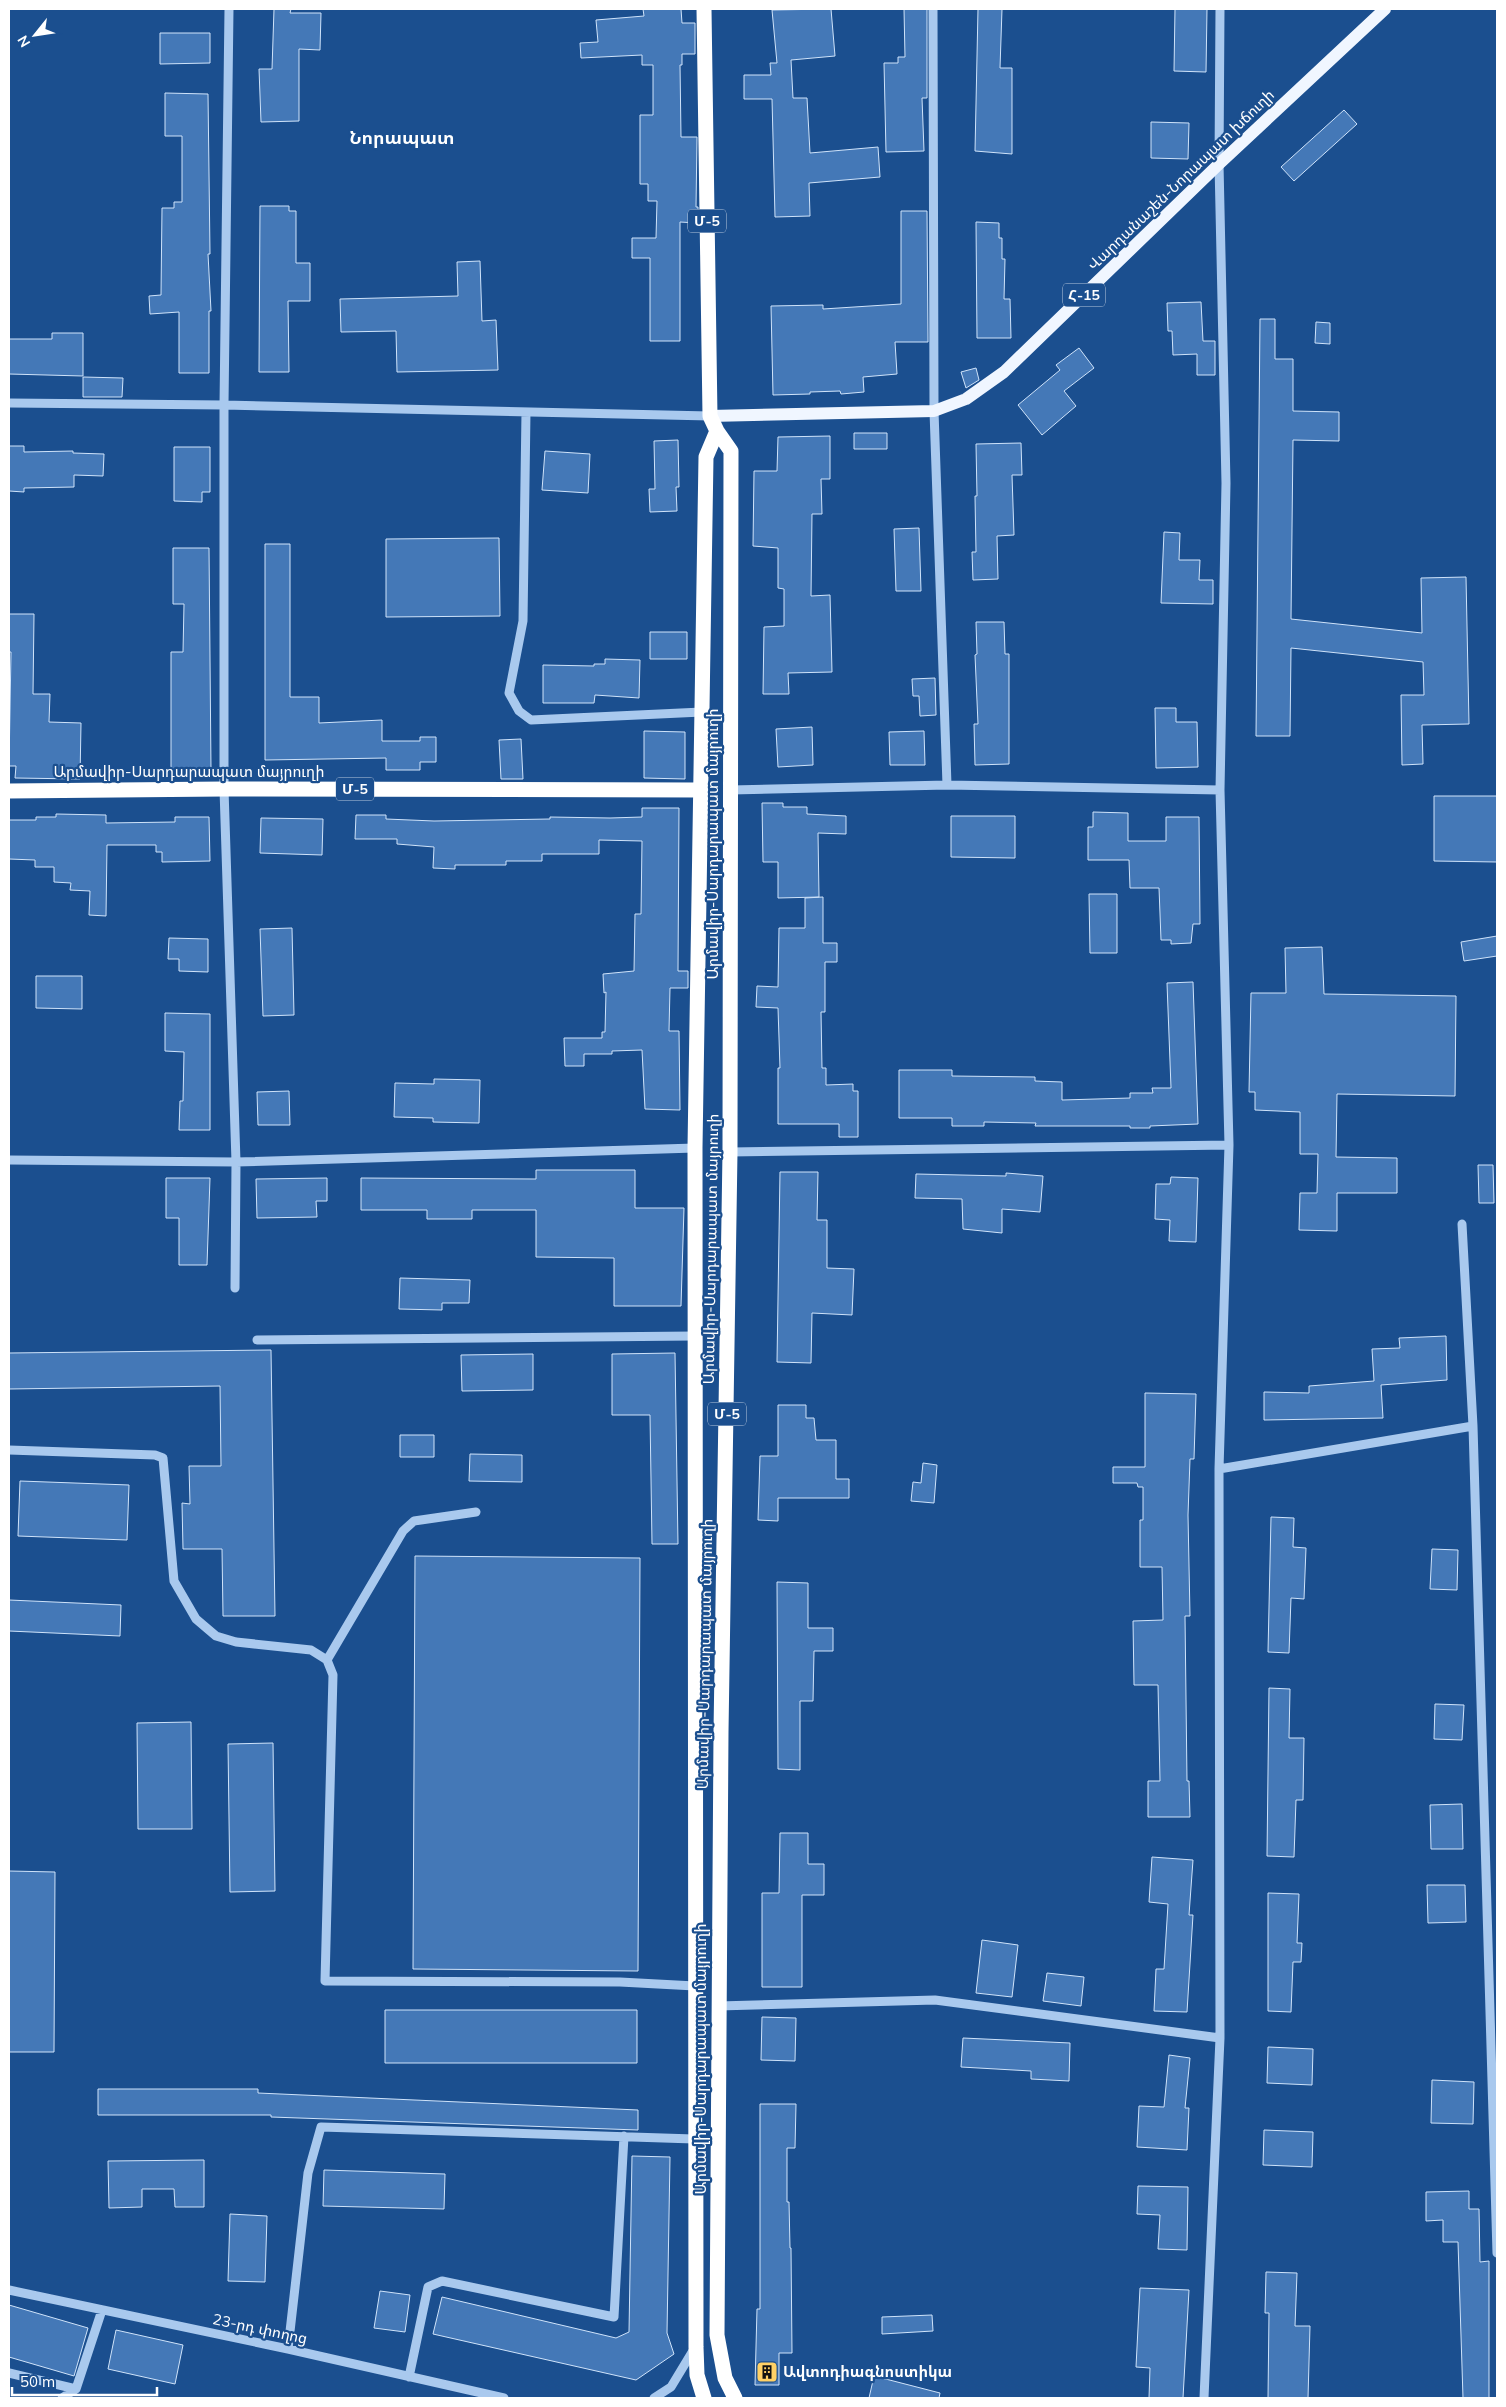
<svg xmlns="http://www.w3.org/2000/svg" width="1506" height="2407" viewBox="0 0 1506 2407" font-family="Mulish,'Noto Sans Armenian',sans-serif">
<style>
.building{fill:#4478b7;stroke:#cfe3fa}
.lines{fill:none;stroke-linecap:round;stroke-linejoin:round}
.minor{stroke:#a9c9ee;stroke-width:9}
.major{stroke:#f0f6ff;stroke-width:12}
.highway{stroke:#fff;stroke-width:15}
.labels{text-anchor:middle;stroke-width:4.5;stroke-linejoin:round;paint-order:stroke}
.shield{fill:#1b4f8f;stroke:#bbcadd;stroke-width:1}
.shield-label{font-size:14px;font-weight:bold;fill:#fff}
.street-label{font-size:15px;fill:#fff;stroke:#1b4f8f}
.poi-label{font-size:15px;font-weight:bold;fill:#fff;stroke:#1b4f8f;text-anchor:start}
.quarter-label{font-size:18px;font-weight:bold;fill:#fff;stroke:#1b4f8f}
</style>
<rect width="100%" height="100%" fill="#1b4f8f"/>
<!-- building -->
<path class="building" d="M 274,9 L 291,9 L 290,13 L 321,13 L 320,50 L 299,49 L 299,121 L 261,122 L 259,69 L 272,69 Z
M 643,9 L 681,9 L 682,23 L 695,23 L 695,54 L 682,54 L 682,65 L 680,65 L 681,137 L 697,137 L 696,207 L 698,207 L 698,214 L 697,223 L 680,222 L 680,341 L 650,341 L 650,258 L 632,258 L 632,238 L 656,238 L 657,201 L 648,201 L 648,184 L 640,184 L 640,115 L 653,115 L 653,65 L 642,65 L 642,55 L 581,58 L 580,43 L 598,42 L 596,20 L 644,16 Z
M 831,9 L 835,56 L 791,60 L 793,98 L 807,98 L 810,153 L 878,147 L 880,177 L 809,183 L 810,216 L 775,217 L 772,99 L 744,99 L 744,75 L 771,75 L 770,63 L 777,63 L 772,10 Z
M 904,9 L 927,9 L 927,98 L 922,98 L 924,151 L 886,152 L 884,63 L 898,63 L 898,57 L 905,57 Z
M 978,9 L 1002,9 L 1000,68 L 1012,68 L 1012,154 L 975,151 Z
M 1175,9 L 1207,9 L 1206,72 L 1174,71 Z
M 160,33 L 210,33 L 210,63 L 160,64 Z
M 165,93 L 208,94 L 210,254 L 208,254 L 211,311 L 209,311 L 209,373 L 179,373 L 179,312 L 150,314 L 149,296 L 161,295 L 162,208 L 174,208 L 174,202 L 182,202 L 182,136 L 165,136 Z
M 1344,110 L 1357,124 L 1294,181 L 1281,167 Z
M 1151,122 L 1189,123 L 1188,159 L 1151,158 Z
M 260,206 L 289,206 L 289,211 L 296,211 L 296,263 L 310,263 L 310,301 L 288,301 L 289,372 L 259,372 Z
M 901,211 L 927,211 L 928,342 L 895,342 L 897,374 L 863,377 L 864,392 L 841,394 L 840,391 L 810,392 L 810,394 L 773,395 L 771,306 L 823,305 L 823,309 L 901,304 Z
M 976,222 L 999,223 L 999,238 L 1002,238 L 1002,259 L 1005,259 L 1004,299 L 1010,299 L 1011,338 L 977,338 Z
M 480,261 L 482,321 L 496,320 L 498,370 L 397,372 L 396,331 L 341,332 L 340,299 L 458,296 L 457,262 Z
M 1201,302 L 1203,341 L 1215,341 L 1215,375 L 1197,375 L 1197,354 L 1173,355 L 1172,331 L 1168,331 L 1167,303 Z
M 1260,319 L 1275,319 L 1275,359 L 1293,359 L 1293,411 L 1339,412 L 1339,441 L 1293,440 L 1291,619 L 1422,633 L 1421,578 L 1466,577 L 1469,724 L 1422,725 L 1423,764 L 1402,765 L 1401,695 L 1424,695 L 1423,662 L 1291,648 L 1290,736 L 1256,736 Z
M 1316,322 L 1330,323 L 1330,344 L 1315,343 Z
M 52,333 L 83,333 L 83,376 L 9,374 L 9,339 L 52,339 Z
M 1079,348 L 1094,368 L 1064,391 L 1076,406 L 1042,435 L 1018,405 L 1060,370 L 1056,365 Z
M 976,368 L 979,380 L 966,388 L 961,372 Z
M 83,377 L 123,378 L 122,397 L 83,397 Z
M 854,433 L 887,433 L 887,449 L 854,449 Z
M 830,436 L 830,479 L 821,479 L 822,514 L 812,514 L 811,596 L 830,595 L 832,672 L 788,673 L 789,694 L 763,694 L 764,627 L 784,626 L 784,589 L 778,588 L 778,548 L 753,546 L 754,471 L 777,471 L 778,437 Z
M 678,440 L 679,487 L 676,487 L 677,511 L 650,512 L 649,489 L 655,489 L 654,441 Z
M 1021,443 L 1022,475 L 1012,475 L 1014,535 L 997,536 L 998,579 L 973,580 L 972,552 L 976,552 L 975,496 L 977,496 L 976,444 Z
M 9,446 L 24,446 L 24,452 L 73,451 L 73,453 L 104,454 L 103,476 L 74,475 L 74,487 L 24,488 L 24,492 L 9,491 Z
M 174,447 L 210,447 L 210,492 L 202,492 L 202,502 L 174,501 Z
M 545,451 L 590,454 L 588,493 L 542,490 Z
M 919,528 L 921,591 L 896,591 L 894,529 Z
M 1164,532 L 1180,533 L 1179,560 L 1200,560 L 1199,580 L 1213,580 L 1213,604 L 1161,603 Z
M 499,538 L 500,616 L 386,617 L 386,539 Z
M 265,544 L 290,544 L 290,697 L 319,697 L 319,723 L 382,720 L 382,741 L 420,741 L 420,737 L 436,737 L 436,762 L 420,762 L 420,770 L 386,770 L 386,758 L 265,760 Z
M 173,548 L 209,548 L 211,770 L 171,770 L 171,652 L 183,652 L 184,604 L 173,604 Z
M 9,614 L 34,614 L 33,694 L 50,694 L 49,722 L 81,723 L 80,779 L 15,778 L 16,766 L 9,766 L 11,652 L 9,652 Z
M 976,622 L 1004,622 L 1005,654 L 1009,654 L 1009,764 L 975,765 L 974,724 L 978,724 L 975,655 L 977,654 Z
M 650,632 L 687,632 L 687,659 L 650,659 Z
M 605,659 L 640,660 L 639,698 L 595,695 L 594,703 L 543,703 L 543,665 L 594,666 L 594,664 L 605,664 Z
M 935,678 L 936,715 L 920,716 L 919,696 L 913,696 L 912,679 Z
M 1155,708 L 1176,708 L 1176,722 L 1197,722 L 1198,767 L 1156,768 Z
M 812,727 L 813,765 L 778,767 L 776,729 Z
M 644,731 L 685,732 L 685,779 L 644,778 Z
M 924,731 L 925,765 L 890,765 L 889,732 Z
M 521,739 L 523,779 L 501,779 L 499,740 Z
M 1434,796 L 1497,796 L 1497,862 L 1434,861 Z
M 762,803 L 783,803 L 783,807 L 807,807 L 807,814 L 846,816 L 846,834 L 818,833 L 819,897 L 778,898 L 778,862 L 763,862 Z
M 642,808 L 679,808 L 678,971 L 688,971 L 688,988 L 670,988 L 669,1031 L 679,1031 L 680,1110 L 645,1109 L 642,1050 L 612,1051 L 612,1054 L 584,1054 L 584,1066 L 565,1066 L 564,1038 L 602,1038 L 602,1032 L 605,1032 L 606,992 L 604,993 L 603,974 L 634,971 L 635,914 L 641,914 L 642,841 L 599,840 L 599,854 L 542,854 L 542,861 L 506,861 L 506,865 L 455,865 L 455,869 L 433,868 L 434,847 L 397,844 L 397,839 L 355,839 L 356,815 L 386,815 L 386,819 L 434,821 L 550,819 L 550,817 L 610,818 L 642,817 Z
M 1093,812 L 1128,813 L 1128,841 L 1166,841 L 1166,817 L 1199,817 L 1200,924 L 1193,924 L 1191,943 L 1171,944 L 1171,940 L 1161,940 L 1159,888 L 1130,888 L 1129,860 L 1088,860 L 1088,827 L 1093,827 Z
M 56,814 L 106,815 L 106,823 L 175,822 L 175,817 L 209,817 L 210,861 L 162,862 L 162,852 L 156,852 L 156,845 L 107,845 L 106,916 L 89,915 L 90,891 L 70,890 L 71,883 L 54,882 L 54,867 L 35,867 L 35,860 L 9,859 L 9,820 L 36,820 L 36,817 L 56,817 Z
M 951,816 L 1015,816 L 1015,858 L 951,857 Z
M 261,818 L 323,819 L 322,855 L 260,853 Z
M 1089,894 L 1117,894 L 1117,953 L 1090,953 Z
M 823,897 L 823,943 L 837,943 L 837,962 L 825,962 L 825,1012 L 821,1012 L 822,1068 L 826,1068 L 826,1085 L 853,1084 L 853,1091 L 858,1091 L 858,1137 L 839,1137 L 839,1124 L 778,1124 L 778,1068 L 780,1068 L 778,1008 L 756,1007 L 757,986 L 778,987 L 779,928 L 805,928 L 805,898 Z
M 292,928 L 294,1015 L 263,1016 L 260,929 Z
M 1497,936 L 1497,956 L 1464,961 L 1461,942 Z
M 169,938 L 208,939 L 208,972 L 179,971 L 179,959 L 168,959 Z
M 1322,947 L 1324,994 L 1456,996 L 1455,1096 L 1337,1094 L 1336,1157 L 1397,1158 L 1397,1193 L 1337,1193 L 1337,1231 L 1299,1230 L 1300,1193 L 1317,1193 L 1318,1154 L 1300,1154 L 1300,1112 L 1255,1110 L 1255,1092 L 1249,1092 L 1251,993 L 1286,993 L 1285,948 Z
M 36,976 L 82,976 L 82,1009 L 36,1008 Z
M 1193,982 L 1198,1124 L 1150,1126 L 1150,1128 L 1130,1128 L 1130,1126 L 1035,1126 L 1036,1123 L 984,1122 L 984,1126 L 952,1126 L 952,1118 L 899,1118 L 899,1070 L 952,1070 L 952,1076 L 1035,1077 L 1035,1081 L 1062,1082 L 1062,1100 L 1130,1098 L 1130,1093 L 1153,1093 L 1152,1088 L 1171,1088 L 1167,983 Z
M 165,1013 L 210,1014 L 210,1130 L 179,1130 L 180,1101 L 183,1101 L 184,1052 L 165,1051 Z
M 434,1079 L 480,1080 L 479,1123 L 433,1122 L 433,1118 L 394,1117 L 395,1083 L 434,1084 Z
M 289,1091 L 290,1125 L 258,1125 L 257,1092 Z
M 1478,1165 L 1493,1165 L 1494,1203 L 1479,1203 Z
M 536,1170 L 635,1170 L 635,1208 L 684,1208 L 681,1306 L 614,1306 L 614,1258 L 536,1257 L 536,1210 L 472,1210 L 472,1219 L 427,1219 L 427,1210 L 361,1210 L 361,1178 L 536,1179 Z
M 780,1172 L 818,1172 L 817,1220 L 827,1220 L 827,1268 L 854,1269 L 852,1315 L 812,1313 L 811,1363 L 777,1362 Z
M 1006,1173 L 1043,1176 L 1040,1212 L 1002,1209 L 1002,1233 L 963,1229 L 962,1199 L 915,1198 L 916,1174 L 1006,1176 Z
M 1171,1177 L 1198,1178 L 1196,1242 L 1169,1241 L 1170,1220 L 1155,1219 L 1156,1184 L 1170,1184 Z
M 166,1178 L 210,1178 L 207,1265 L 179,1265 L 179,1218 L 166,1218 Z
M 327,1178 L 327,1201 L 316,1201 L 317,1217 L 257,1218 L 256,1179 Z
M 400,1278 L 470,1280 L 469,1303 L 442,1303 L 442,1310 L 399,1309 Z
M 1446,1336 L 1447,1380 L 1381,1385 L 1383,1418 L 1264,1420 L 1264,1392 L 1309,1393 L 1309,1386 L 1374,1381 L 1372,1349 L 1400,1348 L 1399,1338 Z
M 271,1350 L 275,1616 L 223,1616 L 222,1549 L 183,1549 L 182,1503 L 190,1504 L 189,1466 L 221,1466 L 220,1386 L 9,1389 L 9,1353 Z
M 675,1353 L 678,1544 L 652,1544 L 650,1415 L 612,1415 L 612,1354 Z
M 533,1354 L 533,1390 L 462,1391 L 461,1355 Z
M 1145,1393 L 1196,1394 L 1194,1459 L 1190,1459 L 1188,1515 L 1190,1616 L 1185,1616 L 1187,1781 L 1189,1781 L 1190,1817 L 1148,1817 L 1148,1781 L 1160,1781 L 1158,1685 L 1134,1685 L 1133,1621 L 1163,1620 L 1162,1567 L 1140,1567 L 1140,1520 L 1143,1520 L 1143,1487 L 1138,1487 L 1137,1483 L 1113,1483 L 1113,1467 L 1145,1467 Z
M 778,1405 L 806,1405 L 806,1418 L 814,1418 L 816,1440 L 836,1440 L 836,1479 L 849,1479 L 849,1498 L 778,1498 L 778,1521 L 758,1520 L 760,1456 L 778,1456 Z
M 400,1435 L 434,1435 L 434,1457 L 400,1457 Z
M 470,1454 L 522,1455 L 522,1482 L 469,1481 Z
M 923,1463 L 937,1465 L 934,1503 L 911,1501 L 913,1482 L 921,1483 Z
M 20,1481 L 129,1485 L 127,1540 L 18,1536 Z
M 1271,1517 L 1294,1518 L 1293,1547 L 1306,1548 L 1304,1599 L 1291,1598 L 1289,1653 L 1268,1652 Z
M 1432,1549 L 1458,1550 L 1457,1590 L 1430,1589 Z
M 415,1556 L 640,1558 L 638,1971 L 413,1969 Z
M 777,1582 L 808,1583 L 808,1628 L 833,1628 L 833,1651 L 814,1651 L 813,1701 L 800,1701 L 800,1770 L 778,1769 Z
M 9,1600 L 121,1605 L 120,1636 L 9,1631 Z
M 1269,1688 L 1290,1689 L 1289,1738 L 1304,1738 L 1303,1800 L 1296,1800 L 1294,1857 L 1267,1856 Z
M 1435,1704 L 1464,1705 L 1462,1740 L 1434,1739 Z
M 191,1722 L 192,1829 L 138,1829 L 137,1723 Z
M 273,1743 L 275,1891 L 230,1892 L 228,1744 Z
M 1462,1804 L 1463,1849 L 1431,1849 L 1430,1805 Z
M 780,1833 L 808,1833 L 808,1864 L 824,1864 L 824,1895 L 802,1895 L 802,1987 L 762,1987 L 762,1893 L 779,1893 Z
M 1152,1857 L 1193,1860 L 1189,1915 L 1193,1915 L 1187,2012 L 1154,2011 L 1156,1969 L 1164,1969 L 1168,1904 L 1149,1902 Z
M 9,1871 L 55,1872 L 54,2052 L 9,2052 Z
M 1427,1885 L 1465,1885 L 1466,1922 L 1428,1923 Z
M 1268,1893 L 1299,1894 L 1297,1943 L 1302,1943 L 1301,1962 L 1293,1962 L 1291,2012 L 1268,2011 Z
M 982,1940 L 1018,1945 L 1012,1997 L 976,1993 Z
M 1047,1973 L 1084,1977 L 1081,2006 L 1043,2001 Z
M 385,2010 L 637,2010 L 637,2063 L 385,2063 Z
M 762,2017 L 796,2018 L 795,2061 L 761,2060 Z
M 963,2038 L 1070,2043 L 1069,2081 L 1031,2079 L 1031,2071 L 961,2067 Z
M 1268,2047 L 1313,2049 L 1312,2085 L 1267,2083 Z
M 1169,2055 L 1190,2058 L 1185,2108 L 1189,2108 L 1187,2150 L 1137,2147 L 1139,2106 L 1164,2107 Z
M 1432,2080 L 1474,2082 L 1473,2124 L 1431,2123 Z
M 98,2089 L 258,2089 L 258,2093 L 638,2110 L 638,2130 L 271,2117 L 271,2115 L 98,2115 Z
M 760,2104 L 796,2104 L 795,2148 L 787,2148 L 787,2202 L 789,2202 L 790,2248 L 791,2248 L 792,2353 L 779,2353 L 779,2385 L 755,2385 L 757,2309 L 760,2309 Z
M 1264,2130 L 1313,2132 L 1312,2167 L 1263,2165 Z
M 632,2156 L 670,2157 L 667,2333 L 674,2354 L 636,2380 L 433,2334 L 442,2297 L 616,2338 L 629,2332 Z
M 204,2160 L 204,2207 L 175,2207 L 174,2189 L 142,2189 L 142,2207 L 109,2208 L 108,2161 Z
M 324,2170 L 445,2174 L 444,2209 L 323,2206 Z
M 1138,2186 L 1188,2187 L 1187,2250 L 1158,2249 L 1160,2215 L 1137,2214 Z
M 1469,2191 L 1469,2209 L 1479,2209 L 1480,2262 L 1489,2261 L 1489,2398 L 1463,2398 L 1458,2242 L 1443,2242 L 1443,2220 L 1426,2221 L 1426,2192 Z
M 230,2214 L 267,2216 L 265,2282 L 228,2281 Z
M 1266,2272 L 1297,2273 L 1295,2326 L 1310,2326 L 1308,2398 L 1268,2398 L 1269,2313 L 1265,2313 Z
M 1140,2288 L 1189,2290 L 1183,2398 L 1149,2398 L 1150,2368 L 1136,2367 Z
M 380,2291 L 410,2295 L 405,2332 L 374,2328 Z
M 9,2305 L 88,2328 L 74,2376 L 9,2357 Z
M 932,2315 L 933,2331 L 882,2334 L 882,2317 Z
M 116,2330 L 183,2345 L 175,2384 L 108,2369 Z
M 874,2376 L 940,2393 L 939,2398 L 869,2398 Z"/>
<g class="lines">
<!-- minor -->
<path class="minor" d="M 229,9 L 224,405 L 224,789 L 236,1162 L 235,1288
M 933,9 L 934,411 L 947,785
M 9,403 L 224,405 L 710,416
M 526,412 L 523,621 L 509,693 L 519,711 L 531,720 L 702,712
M 731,790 L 947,785 L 1220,790
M 730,1152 L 1229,1145
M 9,1160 L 236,1162 L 695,1148
M 1462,1224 L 1473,1426 L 1497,2253
M 257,1340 L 694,1336
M 9,1450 L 155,1455 L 163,1458 L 174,1581 L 196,1619 L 216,1636 L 236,1642 L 311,1650 L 327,1660 L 333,1675 L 325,1981 L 620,1982 L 695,1986
M 1219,1469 L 1473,1426
M 327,1660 L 403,1531 L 414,1521 L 476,1512
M 718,2006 L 935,2000 L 1220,2038
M 9,2290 L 288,2349 L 504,2398
M 288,2349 L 308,2173 L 321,2127 L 694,2139
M 9,2373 L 76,2389
M 409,2377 L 428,2287 L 442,2281 L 614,2317 L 624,2136
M 62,2398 L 76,2389 L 102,2310
M 654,2398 L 671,2387 L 694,2349
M 1204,2398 L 1220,2038 L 1219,1469 L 1229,1145 L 1220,790 L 1226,483 L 1219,164 L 1220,9"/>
<!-- major -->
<path class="major" d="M 710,416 L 934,411 L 966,399 L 1004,372 L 1219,164 L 1385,9"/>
<!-- highway -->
<path class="highway" d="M 704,9 L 710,416 L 717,431 L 731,451 L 730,1152 L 721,1732 L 717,2335 L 725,2378 L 735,2398
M 9,791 L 224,789 L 700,790
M 704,2398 L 697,2375 L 696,2347 L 695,1148 L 706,457 L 717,431"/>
</g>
<!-- icons -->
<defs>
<g id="building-square" transform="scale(1.125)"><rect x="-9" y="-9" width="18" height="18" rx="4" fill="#ffd166" stroke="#1b4f8f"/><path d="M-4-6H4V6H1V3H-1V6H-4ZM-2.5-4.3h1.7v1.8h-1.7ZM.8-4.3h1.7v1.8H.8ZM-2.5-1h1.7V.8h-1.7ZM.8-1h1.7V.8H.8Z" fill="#111"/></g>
</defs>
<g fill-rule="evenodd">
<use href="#building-square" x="767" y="2372"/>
</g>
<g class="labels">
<!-- shield labels -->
<g class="shield">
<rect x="688" y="209.5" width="38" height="23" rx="4"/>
<rect x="1063" y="283.5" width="42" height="23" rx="4"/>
<rect x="336" y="777.5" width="38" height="23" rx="4"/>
<rect x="708" y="1402.5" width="38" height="23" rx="4"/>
</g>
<g class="shield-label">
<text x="707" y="226">Մ-5</text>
<text x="1084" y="300">Հ-15</text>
<text x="355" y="794">Մ-5</text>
<text x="727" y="1419">Մ-5</text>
</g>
<!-- street labels -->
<g class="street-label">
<text transform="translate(1181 180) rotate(-44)" y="5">Վարդանաշեն-Նորապատ խճուղի</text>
<text x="189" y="777">Արմավիր-Սարդարապատ մայրուղի</text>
<text transform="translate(713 844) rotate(-90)" y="5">Արմավիր-Սարդարապատ մայրուղի</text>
<text transform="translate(711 1249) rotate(-89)" y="5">Արմավիր-Սարդարապատ մայրուղի</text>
<text transform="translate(705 1654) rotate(-89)" y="5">Արմավիր-Սարդարապատ մայրուղի</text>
<text transform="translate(701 2059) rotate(-90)" y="5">Արմավիր-Սարդարապատ մայրուղի</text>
<text transform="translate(260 2329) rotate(12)" y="5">23-րդ փողոց</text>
</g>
<!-- poi labels -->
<g class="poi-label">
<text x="783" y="2377">Ավտոդիագնոստիկա</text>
</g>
<!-- quarter labels -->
<g class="quarter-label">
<text x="402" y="144">Նորապատ</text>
</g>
</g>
<!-- border -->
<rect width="1506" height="2407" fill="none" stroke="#ffffff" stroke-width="20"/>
<!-- north arrow -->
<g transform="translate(35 35) rotate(240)" stroke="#1b4f8f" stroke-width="4" paint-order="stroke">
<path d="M0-4L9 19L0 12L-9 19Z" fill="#ffffff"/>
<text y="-8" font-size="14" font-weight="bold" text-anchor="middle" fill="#ffffff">N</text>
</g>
<!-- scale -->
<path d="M12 2387v8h145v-8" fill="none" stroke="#ffffff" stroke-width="2.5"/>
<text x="20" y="2387" font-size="15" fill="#ffffff" stroke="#1b4f8f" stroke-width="4" paint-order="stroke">50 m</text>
</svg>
